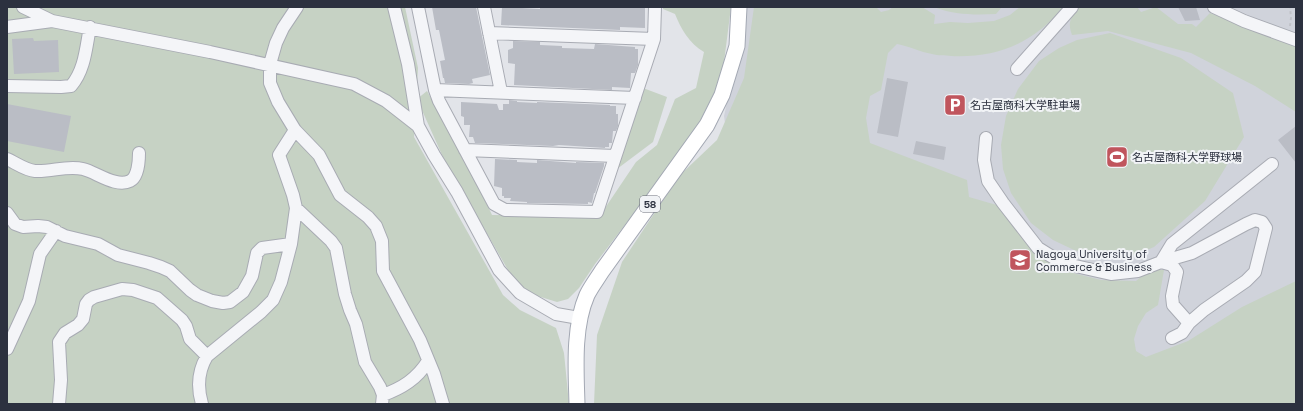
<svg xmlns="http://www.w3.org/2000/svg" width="1303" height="411" viewBox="0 0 1303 411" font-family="'Space Grotesk','Noto Sans JP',sans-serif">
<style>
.built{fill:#d0d3db}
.green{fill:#c6d2c4}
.building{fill:#babdc5}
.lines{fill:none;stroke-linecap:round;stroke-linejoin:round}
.minor-casing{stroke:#a8abb3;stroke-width:14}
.major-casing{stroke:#a3a8b3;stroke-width:17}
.path{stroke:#c0c2c8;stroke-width:2;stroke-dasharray:3 3;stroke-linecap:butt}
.minor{stroke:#f4f5f8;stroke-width:12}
.major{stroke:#fff;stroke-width:15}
.labels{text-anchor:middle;stroke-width:4;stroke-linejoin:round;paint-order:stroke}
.shield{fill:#f1f3f6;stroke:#676b76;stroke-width:1}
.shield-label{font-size:10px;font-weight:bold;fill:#2c313f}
.poi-label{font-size:11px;fill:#2c313f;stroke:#f1f3f6;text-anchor:start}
</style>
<rect width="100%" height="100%" fill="#e2e4e9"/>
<!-- built -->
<path class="built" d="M 745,7 L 1296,7 L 1296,404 L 764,404 L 724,116 L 740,43 Z"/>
<!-- green -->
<path class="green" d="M 7,7 L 405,7 L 418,68 L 414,137 L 503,295 L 520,310 L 556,328 L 564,353 L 569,404 L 7,404 Z
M 663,7 L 731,7 L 724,62 L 718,86 L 693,136 L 595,264 L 579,288 L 568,299 L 557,302 L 531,294 L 512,277 L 442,155 L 417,99 L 427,91 L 484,198 L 492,215 L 592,217 L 601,214 L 636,162 L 657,145 L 675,99 L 696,88 L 704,52 C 689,43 681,29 675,14 L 663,9 Z
M 754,7 L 876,7 L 881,12 L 889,10 L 893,7 L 922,7 L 935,15 L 934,24 L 950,22 L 968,23 L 994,21 L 1010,15 L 1020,7 L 1064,7 C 1033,43 998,58 951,56 C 945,55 938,56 932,54 C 920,52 909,46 897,44 L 888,53 L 881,90 L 870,96 L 866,118 L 870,143 L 967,180 L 969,197 L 1000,206 L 1036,255 L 1069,272 L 1101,280 L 1136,281 L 1150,269 L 1164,270 L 1158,305 L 1146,313 L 1138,326 L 1134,339 L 1136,351 L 1146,357 L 1188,341 L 1242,307 L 1296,281 L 1296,404 L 594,404 L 597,335 L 622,262 L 679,176 L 717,140 L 744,78 Z
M 934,7 L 1002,7 L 996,14 C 975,15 954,15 934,7 Z
M 1080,7 L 1137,7 L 1141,12 L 1156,7 L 1178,24 L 1192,24 L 1196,27 L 1210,13 L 1296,46 L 1296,112 L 1255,86 L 1191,53 L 1108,31 L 1072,35 C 1067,21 1071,18 1080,7 Z
M 1110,33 L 1181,58 L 1233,93 L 1244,137 L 1205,201 L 1154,247 L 1128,258 L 1099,257 L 1074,250 L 1053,240 L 1031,223 L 1011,193 L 1003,169 L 1001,145 L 1006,116 L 1018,89 L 1039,61 L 1059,48 L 1077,40 Z
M 643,88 L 667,97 L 653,142 L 613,172 Z"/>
<!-- building -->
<path class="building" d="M 432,7 L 476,7 L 490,75 L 472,79 L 473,83 L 469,84 L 445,83 L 444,78 L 443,78 L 440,61 L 445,60 L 439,30 L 436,30 Z
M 502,7 L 540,9 L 540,7 L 645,7 L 645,28 L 620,27 L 620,30 L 501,25 Z
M 1178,7 L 1196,7 L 1200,20 L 1185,21 Z
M 33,38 L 34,41 L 58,40 L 59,72 L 14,74 L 12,39 Z
M 513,41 L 540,42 L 540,45 L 562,46 L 562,48 L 594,49 L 595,44 L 635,47 L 635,49 L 638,49 L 638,65 L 635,73 L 631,73 L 630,88 L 612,87 L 612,90 L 514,85 L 515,64 L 508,63 L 508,50 L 513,48 Z
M 887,78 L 908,82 L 898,137 L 877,133 Z
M 509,100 L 517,101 L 517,102 L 537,103 L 537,102 L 610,105 L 610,106 L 616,106 L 616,114 L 618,114 L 618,126 L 616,131 L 613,131 L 612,143 L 609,143 L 609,147 L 605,147 L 605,148 L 559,145 L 553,146 L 475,143 L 473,137 L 469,137 L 470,125 L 464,125 L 464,117 L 461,116 L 461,102 L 497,104 L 499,110 L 503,110 L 503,104 L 509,104 Z
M 7,104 L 71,116 L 64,152 L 7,141 Z
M 1296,126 L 1296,163 L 1278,140 Z
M 916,141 L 946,147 L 944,160 L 913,154 Z
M 495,159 L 517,160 L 517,162 L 537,163 L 537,160 L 576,163 L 576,162 L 604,163 L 604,166 L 595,193 L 594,193 L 592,203 L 588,202 L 588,204 L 527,203 L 527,202 L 510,201 L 511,198 L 504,198 L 504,196 L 502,196 L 502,188 L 494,186 Z"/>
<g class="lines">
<!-- minor casing -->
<g class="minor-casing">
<path id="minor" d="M 297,7 L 283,28 L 276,43 L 270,64 L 270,83 L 278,102 L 295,130 L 319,155 L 340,195 L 368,217 L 376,226 L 382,241 L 383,271 L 420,340 L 434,374 L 443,404
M 394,7 L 408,64 L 418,126
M 418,7 L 435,90 L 439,101 L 494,204 L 505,210 L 597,212 L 654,39 L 655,7
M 484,7 L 501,92
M 1214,7 L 1244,21 L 1296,40
M 52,21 L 210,52 L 354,84 L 386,101 L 418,126 L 434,155 L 457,192 L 499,270 L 520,293 L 556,314 L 579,318
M 7,27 L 52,21 L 23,7
M 489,33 L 654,39
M 1017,69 L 1072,7
M 7,86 L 61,87 L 71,86 C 85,70 86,47 90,27
M 435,90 L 635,98
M 986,138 L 984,160 L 988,181 L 1003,203 L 1038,248 L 1062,263 L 1111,274 L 1138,271 L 1161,262 L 1172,244 L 1272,164
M 465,150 L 615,156
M 7,159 C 16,163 25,170 35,171 C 52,172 67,165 83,169 C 96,172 116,188 130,181 C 138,177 139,161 139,153
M 296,208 L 331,241 L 336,248 L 345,294 L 350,310 L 356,324 L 365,362 L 380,387 L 383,395 L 382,404
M 7,213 L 15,224 L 23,227 L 38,226 L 47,227 L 65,236 L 98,244 L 118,255 L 149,263 L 161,267 L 170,271 L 190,290 L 197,295 L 212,301 L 223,303 L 230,302 L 243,292 L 252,276 L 257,253 L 262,248 L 291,244
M 1161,262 L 1192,253 L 1246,224 L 1255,220 L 1262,222 L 1266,228 L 1255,272 L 1246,281 L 1204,310 L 1189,323 L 1182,333 L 1172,338
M 1161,262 L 1172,265 L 1177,272 L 1172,296 L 1173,305 L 1189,323
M 7,349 L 29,301 L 40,254 L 56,231
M 383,395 C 402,388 417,379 428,361
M 59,404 L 61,380 L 59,342 L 65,333 L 78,325 L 83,319 L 86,304 L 89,300 L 94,297 L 122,289 L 133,290 L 157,298 L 182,320 L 186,326 L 190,339 L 207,356
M 202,404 C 197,387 198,371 207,356 L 261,312 L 273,300 L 281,282 L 291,244 L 296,208 L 293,195 L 279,155 L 295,130"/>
</g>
<!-- major casing -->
<g class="major-casing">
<path id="major" d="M 577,404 C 576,369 573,327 587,295 C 591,287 597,279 602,271 L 707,125 L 722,95 L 737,46 L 739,7"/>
</g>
<!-- path -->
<path class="path" d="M 1290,26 L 1291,18 L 1290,7"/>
<!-- minor -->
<use href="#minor" class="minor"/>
<!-- major -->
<use href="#major" class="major"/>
</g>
<!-- icons -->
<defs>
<g id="parking-square" transform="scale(1.15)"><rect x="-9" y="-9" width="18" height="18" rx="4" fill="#c0555d" stroke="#f1f3f6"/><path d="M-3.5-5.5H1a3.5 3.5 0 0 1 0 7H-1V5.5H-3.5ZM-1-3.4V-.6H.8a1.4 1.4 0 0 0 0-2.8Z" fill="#fff"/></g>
<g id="stadium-square" transform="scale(1.15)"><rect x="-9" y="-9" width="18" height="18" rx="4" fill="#c0555d" stroke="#f1f3f6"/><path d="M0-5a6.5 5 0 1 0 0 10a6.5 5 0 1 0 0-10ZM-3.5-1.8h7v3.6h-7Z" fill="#fff"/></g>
<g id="university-square" transform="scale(1.15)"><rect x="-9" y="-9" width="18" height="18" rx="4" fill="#c0555d" stroke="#f1f3f6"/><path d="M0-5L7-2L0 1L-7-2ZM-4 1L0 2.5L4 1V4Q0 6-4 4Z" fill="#fff"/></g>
</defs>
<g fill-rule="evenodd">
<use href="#parking-square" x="955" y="105"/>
<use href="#stadium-square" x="1117" y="157"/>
<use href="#university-square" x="1020" y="260"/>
</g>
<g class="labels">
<!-- shield labels -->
<rect class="shield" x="640" y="196" width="20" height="16" rx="3"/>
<g class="shield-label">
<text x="650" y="208">58</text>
</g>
<!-- poi labels -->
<g class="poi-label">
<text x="970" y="109">名古屋商科大学駐車場</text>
<text x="1132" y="161">名古屋商科大学野球場</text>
<text x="1036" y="258">Nagoya University of<tspan x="1036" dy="13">Commerce &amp; Business</tspan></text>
</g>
</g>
<!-- border -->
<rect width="1303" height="411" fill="none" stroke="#2c313f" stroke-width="16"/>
</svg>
